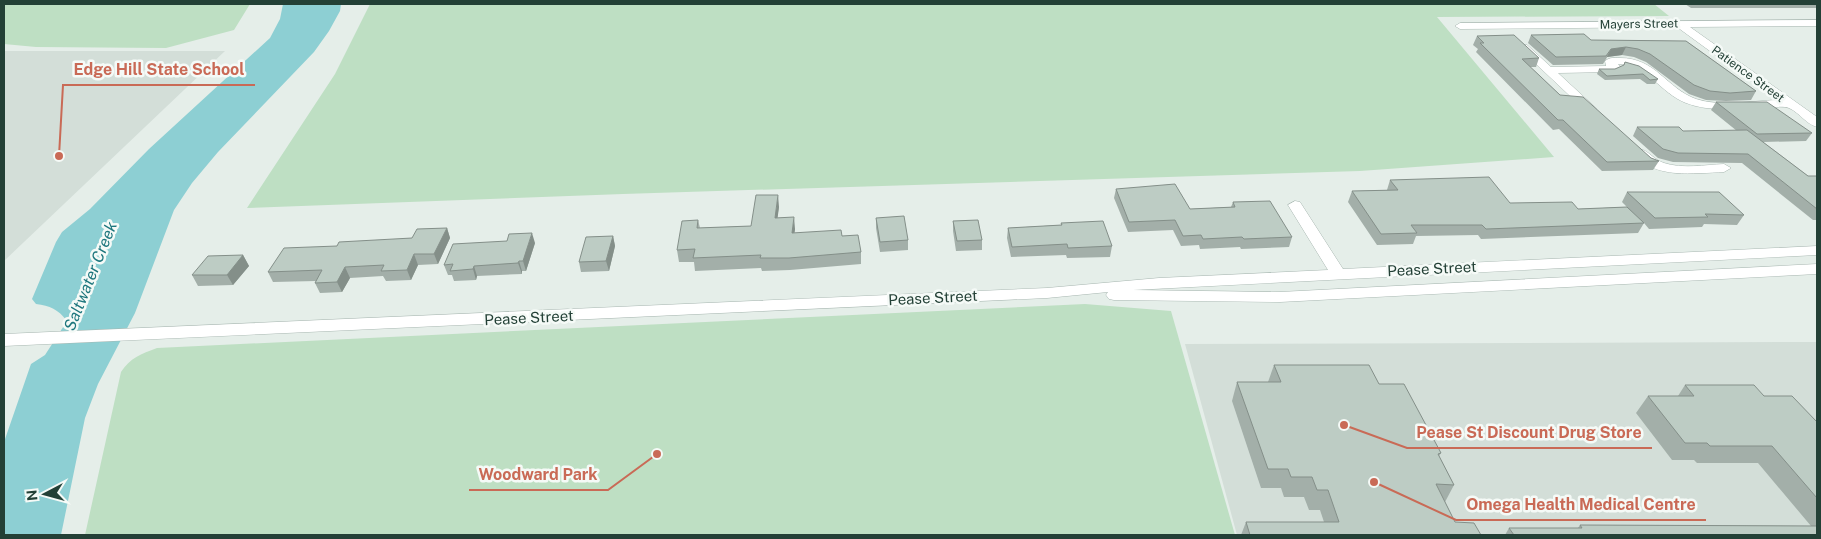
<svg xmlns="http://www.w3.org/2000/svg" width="1821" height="539" viewBox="0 0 1821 539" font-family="'Public Sans',sans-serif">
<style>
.built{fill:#d3ded8}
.green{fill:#bedfc3}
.water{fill:#8dcfd3}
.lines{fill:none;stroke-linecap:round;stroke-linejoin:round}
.minor-casing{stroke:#a7b6b0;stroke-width:1}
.minor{fill:#fff;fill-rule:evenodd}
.wall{fill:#a3afa9}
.shaded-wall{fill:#848f89}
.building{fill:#bdccc4;stroke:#848f89}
.labels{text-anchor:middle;stroke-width:5;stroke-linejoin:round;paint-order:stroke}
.far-street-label{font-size:12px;fill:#234036;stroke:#f5faf7}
.street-label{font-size:15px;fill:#234036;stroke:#f5faf7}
.water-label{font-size:16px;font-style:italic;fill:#1d767d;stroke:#f5faf7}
.leader{fill:none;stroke:#c96a56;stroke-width:2}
.callout-dot{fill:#c96a56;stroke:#f5faf7;stroke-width:2}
.callout-label{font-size:16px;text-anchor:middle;font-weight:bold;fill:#c96a56;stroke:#f5faf7;stroke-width:5;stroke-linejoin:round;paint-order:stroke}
</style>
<rect width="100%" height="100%" fill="#e5eee9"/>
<!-- built -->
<path class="built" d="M 4,51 L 225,51 L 4,261 Z
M 1817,342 L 1817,535 L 1237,535 L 1185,344 Z"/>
<!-- green -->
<path class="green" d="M 4,4 L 250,4 L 234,30 L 166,48 L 36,47 L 4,44 Z
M 370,4 L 1654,4 L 1669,16 L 1437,17 L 1554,157 L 1360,171 L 623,194 L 247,208 L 335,74 Z
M 1085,304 L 1171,311 L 1235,535 L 85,535 L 121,372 C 130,358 141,354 157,348 Z"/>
<!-- water -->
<path class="water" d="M 283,4 L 341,4 L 340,11 L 329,31 L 314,52 L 218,152 L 192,183 L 174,210 L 135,313 L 98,384 L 85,418 L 61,535 L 4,535 L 4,442 L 31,364 L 45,355 L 67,321 C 58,309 50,306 36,304 L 32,299 L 56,242 L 62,232 L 90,209 L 149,149 L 270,38 L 280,19 Z"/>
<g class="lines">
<!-- minor casing -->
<g class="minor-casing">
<path id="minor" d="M 1817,20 L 1817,26 L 1690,27 L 1817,117 L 1817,127 C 1805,124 1796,108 1785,107 C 1778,106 1769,108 1762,108 C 1737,109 1709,112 1686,103 C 1660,93 1648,65 1618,64 L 1621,68 L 1612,72 L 1558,73 L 1597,109 L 1591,113 L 1587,112 L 1518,47 L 1519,45 L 1527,45 L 1551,67 L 1606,66 L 1605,61 C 1610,57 1614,58 1620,58 C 1656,58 1666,88 1696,99 C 1720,107 1752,101 1777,100 L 1677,27 L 1460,29 L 1455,26 L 1460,23 Z
M 1640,149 C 1649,151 1654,160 1664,163 C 1682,169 1705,165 1724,164 L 1731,168 L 1724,172 C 1694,173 1654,180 1634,153 Z
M 1295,201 L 1300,202 L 1343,269 L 1817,246 L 1817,255 L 1133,290 L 1280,292 L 1817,264 L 1817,274 L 1280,302 L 1114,300 L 1109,299 L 1106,295 L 1108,292 L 1047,298 L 4,346 L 4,334 L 1047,288 L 1159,278 L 1328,270 L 1288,205 Z"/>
</g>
<!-- minor -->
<use href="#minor" class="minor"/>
</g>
<!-- wall -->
<path class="wall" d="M 1685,4 L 1817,4 L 1817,8 L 1691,8 Z
M 1531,35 L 1591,40 L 1686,41 L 1756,91 L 1751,100 L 1726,101 L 1706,100 L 1689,94 L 1646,62 L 1634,57 L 1622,55 L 1607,57 L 1603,64 L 1553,65 L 1528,43 Z
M 1477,36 L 1539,58 L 1536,67 L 1530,67 L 1560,95 L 1651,158 L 1659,161 L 1653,170 L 1602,171 L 1559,129 L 1553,130 L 1476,52 L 1478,49 L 1473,45 Z
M 1625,62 L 1658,79 L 1655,84 L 1647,84 L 1640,79 L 1605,80 L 1597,74 L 1599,69 L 1615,69 L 1623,66 Z
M 1716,102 L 1812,133 L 1806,141 L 1763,142 L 1808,176 L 1817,176 L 1817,220 L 1813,220 L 1742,163 L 1673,162 L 1658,158 L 1633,136 L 1637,127 L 1683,131 L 1737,131 L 1711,110 Z
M 1390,180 L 1510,203 L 1578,209 L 1627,207 L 1622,202 L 1627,192 L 1744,215 L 1737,225 L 1704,224 L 1702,227 L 1649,229 L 1644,223 L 1638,233 L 1481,239 L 1478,235 L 1416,236 L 1413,244 L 1377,245 L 1348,202 L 1352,191 L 1387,190 Z
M 1116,189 L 1190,209 L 1231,207 L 1233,202 L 1292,237 L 1289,247 L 1241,249 L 1240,247 L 1200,249 L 1199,245 L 1181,246 L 1173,230 L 1128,232 L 1114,198 Z
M 779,207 L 777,218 L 795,229 L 794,233 L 842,236 L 861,252 L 861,264 L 790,270 L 762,271 L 761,268 L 695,271 L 694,262 L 679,262 L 677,250 L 698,220 L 700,228 L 751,226 Z
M 876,218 L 908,240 L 908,250 L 880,252 L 876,228 Z
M 953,221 L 982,240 L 982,250 L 956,251 L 953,231 Z
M 1061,223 L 1112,246 L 1110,257 L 1067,258 L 1066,255 L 1011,257 L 1007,238 L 1008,228 L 1061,225 Z
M 447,228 L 450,238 L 438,264 L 418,265 L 411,280 L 386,281 L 383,276 L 350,278 L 342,292 L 320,293 L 315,283 L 316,281 L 273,282 L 268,272 L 337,246 L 412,238 Z
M 613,236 L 615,246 L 609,271 L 581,272 L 579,262 Z
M 535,243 L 526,271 L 522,271 L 522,274 L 477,276 L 476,280 L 454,281 L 452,275 L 448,275 L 444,265 Z
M 243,255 L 249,266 L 233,285 L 198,286 L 192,275 Z
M 1274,365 L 1379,384 L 1441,453 L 1439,456 L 1454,485 L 1445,502 L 1455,522 L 1481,535 L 1241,535 L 1246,522 L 1324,522 L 1320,510 L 1309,510 L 1304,497 L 1284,497 L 1281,488 L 1261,488 L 1232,401 L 1237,382 L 1268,382 Z
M 1685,385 L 1764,396 L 1817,422 L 1817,535 L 1505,535 L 1509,528 L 1578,528 L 1580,525 L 1811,526 L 1758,463 L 1697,463 L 1694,460 L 1672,460 L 1636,413 L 1648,396 L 1678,396 Z"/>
<!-- shaded-wall -->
<path class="shaded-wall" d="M 1626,47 L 1622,55 L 1607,57 L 1603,64 L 1611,49 Z
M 778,195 L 779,207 L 776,230 L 775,218 Z
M 794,217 L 795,229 L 793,245 L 792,233 Z
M 447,228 L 450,238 L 438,264 L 434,254 Z
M 532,233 L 535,243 L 526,271 L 523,261 Z
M 613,236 L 615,246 L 609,271 L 606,261 Z
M 414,254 L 418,265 L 411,280 L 407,270 Z
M 243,255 L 249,266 L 233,285 L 227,275 Z
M 519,261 L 522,271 L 522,274 L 518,263 Z
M 474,266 L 477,276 L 476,280 L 473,269 Z
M 345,267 L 350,278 L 342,292 L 337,282 Z"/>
<!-- building -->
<path class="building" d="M 1584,34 L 1591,40 L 1686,41 L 1756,91 L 1730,93 L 1710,91 L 1694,85 L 1650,54 L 1638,49 L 1626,47 L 1611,49 L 1606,56 L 1556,57 L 1531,35 Z
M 1514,35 L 1539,58 L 1522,59 L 1560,95 L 1583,97 L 1651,158 L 1659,161 L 1607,162 L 1563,120 L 1558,120 L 1480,43 L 1484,43 L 1477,36 Z
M 1625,62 L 1639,66 L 1658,79 L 1650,80 L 1643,74 L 1607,76 L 1599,69 L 1615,69 L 1624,65 Z
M 1716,102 L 1767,102 L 1812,133 L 1757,134 Z
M 1637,127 L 1679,127 L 1683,131 L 1747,130 L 1808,176 L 1817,176 L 1817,209 L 1748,154 L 1678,153 L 1663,149 Z
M 1489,177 L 1510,203 L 1572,202 L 1578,209 L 1627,207 L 1644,223 L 1486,229 L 1482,225 L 1411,225 L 1417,233 L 1381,234 L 1352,191 L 1398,190 L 1390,180 Z
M 1175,184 L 1190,209 L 1235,207 L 1233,202 L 1270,201 L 1292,237 L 1244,239 L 1242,237 L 1203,239 L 1201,235 L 1183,236 L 1175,220 L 1129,222 L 1116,189 Z
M 1627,192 L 1719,192 L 1744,215 L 1705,214 L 1708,217 L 1655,218 Z
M 756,195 L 778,195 L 775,218 L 794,217 L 792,233 L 841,230 L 842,236 L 858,235 L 861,252 L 789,258 L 760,258 L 761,255 L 693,258 L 695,249 L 677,250 L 682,221 L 698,220 L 697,228 L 751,226 Z
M 904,216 L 908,240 L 880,242 L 876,218 Z
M 978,220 L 982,240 L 957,241 L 953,221 Z
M 1103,221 L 1112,246 L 1068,248 L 1067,244 L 1012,247 L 1008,228 L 1062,225 L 1061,223 Z
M 447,228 L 434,254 L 414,254 L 407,270 L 381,271 L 384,265 L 345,267 L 337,282 L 315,283 L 322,270 L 268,272 L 284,248 L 337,246 L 339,242 L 412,238 L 417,229 Z
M 532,233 L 523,261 L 519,261 L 518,263 L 474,266 L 473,269 L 450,271 L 453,264 L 444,265 L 453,244 L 507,241 L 509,234 Z
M 613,236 L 606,261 L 579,262 L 586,237 Z
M 243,255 L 227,275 L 192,275 L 208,256 Z
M 1274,365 L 1369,365 L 1379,384 L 1404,384 L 1441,453 L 1438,454 L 1454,485 L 1436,484 L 1455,522 L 1474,523 L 1481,535 L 1250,535 L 1246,522 L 1339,522 L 1328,490 L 1317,490 L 1312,477 L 1291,477 L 1288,469 L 1268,469 L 1237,382 L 1281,382 Z
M 1685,385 L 1754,385 L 1764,396 L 1792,396 L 1817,422 L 1817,498 L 1772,446 L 1710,446 L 1707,443 L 1685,443 L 1648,396 L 1694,396 Z
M 1580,525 L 1817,526 L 1817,535 L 1514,535 L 1509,528 L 1582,528 Z"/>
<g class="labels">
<!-- far-street labels -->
<g class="far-street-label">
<text transform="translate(1639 24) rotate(-1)" y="4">Mayers Street</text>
<text transform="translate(1748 74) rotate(36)" y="4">Patience Street</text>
</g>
<!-- street labels -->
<g class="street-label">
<text transform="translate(1432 269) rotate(-3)" y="5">Pease Street</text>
<text transform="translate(933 298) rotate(-3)" y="5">Pease Street</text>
<text transform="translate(529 318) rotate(-3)" y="5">Pease Street</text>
</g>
<!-- water labels -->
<g class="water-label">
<text transform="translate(90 276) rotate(-68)" y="6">Saltwater Creek</text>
</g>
</g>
<!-- callouts -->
<path class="leader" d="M59 156L63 85H255M1344 425L1407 448H1652M657 454L608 490H469M1374 482L1456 520H1706"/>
<g class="callout-dot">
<circle cx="59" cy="156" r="5"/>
<circle cx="1344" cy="425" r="5"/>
<circle cx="657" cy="454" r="5"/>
<circle cx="1374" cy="482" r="5"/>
</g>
<g class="callout-label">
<text x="159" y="75">Edge Hill State School</text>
<text x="1529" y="438">Pease St Discount Drug Store</text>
<text x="538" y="480">Woodward Park</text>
<text x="1581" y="510">Omega Health Medical Centre</text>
</g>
<!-- border -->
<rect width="1821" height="539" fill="none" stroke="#234036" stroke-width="10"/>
<!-- north arrow -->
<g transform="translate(45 494) rotate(264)" stroke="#f5faf7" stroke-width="4" paint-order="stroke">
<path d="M0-4L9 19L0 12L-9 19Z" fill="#234036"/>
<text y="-8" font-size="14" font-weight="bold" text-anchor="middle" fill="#234036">N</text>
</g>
</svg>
